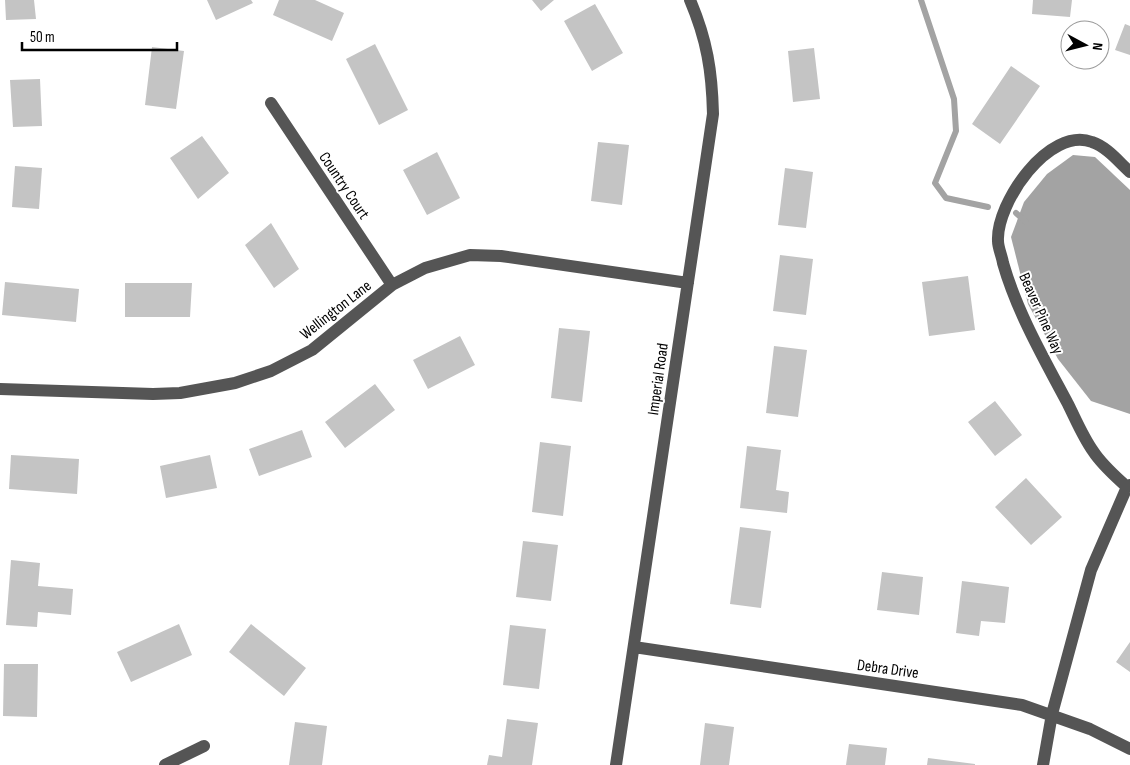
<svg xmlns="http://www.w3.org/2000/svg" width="1130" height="765" viewBox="0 0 1130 765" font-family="'Sofia Sans Condensed',sans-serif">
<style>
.water{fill:#a3a3a3}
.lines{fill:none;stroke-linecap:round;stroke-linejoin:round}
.stream{stroke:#a3a3a3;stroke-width:6}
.building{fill:#c4c4c4}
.minor{stroke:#555;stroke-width:12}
.labels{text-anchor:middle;stroke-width:4;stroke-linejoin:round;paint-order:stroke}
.street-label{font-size:16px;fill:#000;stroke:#fff}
</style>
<rect width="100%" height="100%" fill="#fff"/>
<!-- water -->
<path class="water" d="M 1073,155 L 1095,157 L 1130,190 L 1130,414 L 1091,401 L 1058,359 L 1028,304 L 1011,237 L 1024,202 L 1047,174 Z"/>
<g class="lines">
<!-- stream -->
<path class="stream" d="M 921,0 L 954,99 L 956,131 L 935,183 L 946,198 L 988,207
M 1016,213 L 1025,221"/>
</g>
<!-- building -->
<path class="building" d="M 5,0 L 34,0 L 36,19 L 6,20 Z
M 207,0 L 251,0 L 253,3 L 216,20 Z
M 279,0 L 315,0 L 344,13 L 332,41 L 273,15 Z
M 532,0 L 554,0 L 541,11 Z
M 1033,0 L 1072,0 L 1070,17 L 1032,14 Z
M 595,4 L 623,53 L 592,71 L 564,21 Z
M 1125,24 L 1130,26 L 1130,55 L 1115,50 Z
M 375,44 L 408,110 L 379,125 L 346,59 Z
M 152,47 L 184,51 L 176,109 L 145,105 Z
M 814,48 L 820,99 L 793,102 L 788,51 Z
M 1011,66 L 1040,86 L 1000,144 L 972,124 Z
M 40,79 L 42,126 L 13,127 L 10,80 Z
M 202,136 L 229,173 L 198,199 L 170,158 Z
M 598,142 L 629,145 L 622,205 L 591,201 Z
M 437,152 L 460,198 L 427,215 L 403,170 Z
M 15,166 L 42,168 L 39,209 L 12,207 Z
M 785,168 L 813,172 L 806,228 L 778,225 Z
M 271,223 L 299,269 L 274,288 L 245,245 Z
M 780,255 L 813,259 L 806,315 L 773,311 Z
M 968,276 L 975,330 L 929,336 L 922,282 Z
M 5,282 L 79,289 L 76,322 L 2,315 Z
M 125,283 L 192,283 L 190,317 L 125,317 Z
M 559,328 L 590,331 L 582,402 L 551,398 Z
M 460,336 L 475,365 L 428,389 L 413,360 Z
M 774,346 L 807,350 L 798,417 L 766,413 Z
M 375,384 L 395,410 L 345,448 L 325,422 Z
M 995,401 L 1022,435 L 995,456 L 968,422 Z
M 302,430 L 312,457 L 259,476 L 249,449 Z
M 540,442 L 571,446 L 563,516 L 532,512 Z
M 747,446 L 781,450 L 776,490 L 789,492 L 787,513 L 740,508 Z
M 11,455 L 79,459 L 77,494 L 9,489 Z
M 210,455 L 217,488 L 166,498 L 160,466 Z
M 1026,478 L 1062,517 L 1031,545 L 995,507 Z
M 740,527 L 771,531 L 761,608 L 730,604 Z
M 523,541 L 558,545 L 551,601 L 516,597 Z
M 11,560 L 40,563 L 38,586 L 73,589 L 71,615 L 38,612 L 37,627 L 6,625 Z
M 882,572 L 923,577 L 919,615 L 877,610 Z
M 962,581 L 1009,587 L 1005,623 L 981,621 L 979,636 L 956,633 Z
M 179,624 L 192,655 L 131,682 L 117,652 Z
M 251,624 L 306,668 L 284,696 L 229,652 Z
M 510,625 L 546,629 L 539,689 L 503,685 Z
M 1130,642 L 1130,672 L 1116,662 Z
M 4,664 L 38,664 L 37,717 L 3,716 Z
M 507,719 L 538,723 L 532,765 L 487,765 L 489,755 L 502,757 Z
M 295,722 L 327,726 L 322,765 L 289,765 Z
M 705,723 L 734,727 L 729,765 L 700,765 Z
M 849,744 L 887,748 L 885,765 L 846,765 Z
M 928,758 L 975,764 L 975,765 L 927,765 Z"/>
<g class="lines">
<!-- minor -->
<path class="minor" d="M 271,103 L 392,285
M 0,389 L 153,394 L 180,393 L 235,383 L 271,371 L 312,350 L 392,285 L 425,268 L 470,255 L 501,256 L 688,283
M 1127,487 C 1115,476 1102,465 1093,451 C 1083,437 1076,420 1068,404 C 1044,359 1017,312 1003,263 C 1002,256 998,248 998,241 C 996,203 1049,126 1092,142 C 1107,147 1118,161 1130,172
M 634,647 L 1022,705 L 1090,729 L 1130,749
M 165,765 L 204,746
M 616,765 L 713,114 C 712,71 707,40 690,0
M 1043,765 L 1052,714 L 1091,570 L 1127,487 L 1130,485"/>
</g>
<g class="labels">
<!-- street labels -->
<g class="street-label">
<text transform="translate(345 185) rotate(56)" y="6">Country Court</text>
<text transform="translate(335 309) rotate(-38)" y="6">Wellington Lane</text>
<text transform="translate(1042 313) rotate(66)" y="6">Beaver Pine Way</text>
<text transform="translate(657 379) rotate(-82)" y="6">Imperial Road</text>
<text transform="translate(888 668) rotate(8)" y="6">Debra Drive</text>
</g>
</g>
<!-- north arrow -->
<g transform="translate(1085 45) rotate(97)"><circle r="24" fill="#ffffff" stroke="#999999"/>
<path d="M0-4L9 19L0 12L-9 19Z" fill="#000000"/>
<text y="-8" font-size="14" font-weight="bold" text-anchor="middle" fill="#000000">N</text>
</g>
<!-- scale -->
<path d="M22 42v8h155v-8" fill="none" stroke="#000000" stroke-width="2.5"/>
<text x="30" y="42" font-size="15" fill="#000000" stroke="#ffffff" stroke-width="4" paint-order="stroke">50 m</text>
</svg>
